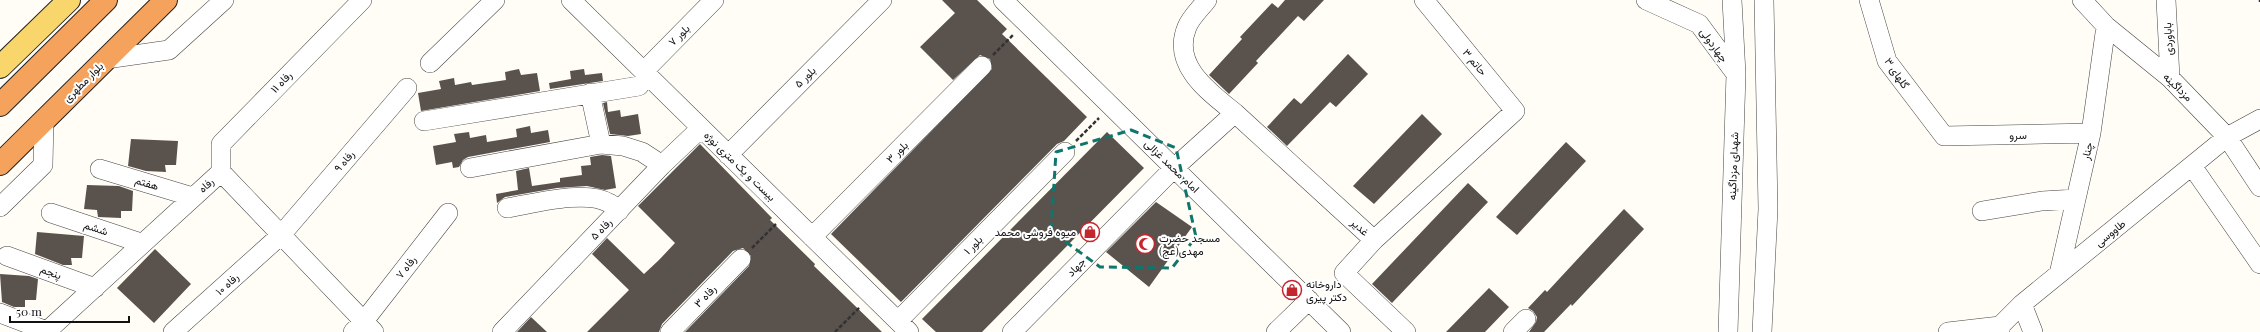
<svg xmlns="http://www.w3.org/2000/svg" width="2260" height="332" viewBox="0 0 2260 332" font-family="'Playfair Display',Vazirmatn,serif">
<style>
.building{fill:#5a524d}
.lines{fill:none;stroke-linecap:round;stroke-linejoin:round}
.minor-casing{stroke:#444;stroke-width:20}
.major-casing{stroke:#222;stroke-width:24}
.highway-casing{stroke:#222;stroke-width:24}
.path{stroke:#333;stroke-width:2.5;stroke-dasharray:4 2;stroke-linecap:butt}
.minor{stroke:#fff;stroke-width:19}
.major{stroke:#f9d66b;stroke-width:22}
.highway{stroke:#f5a25d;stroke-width:22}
.marked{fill:none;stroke:#0f766e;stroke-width:3;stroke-dasharray:8 5;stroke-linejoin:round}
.labels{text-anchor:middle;stroke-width:4;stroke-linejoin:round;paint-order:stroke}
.street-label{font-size:11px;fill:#111;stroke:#fff}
.poi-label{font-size:11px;fill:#111;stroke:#fff;text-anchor:start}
</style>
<rect width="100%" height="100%" fill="#fffdf5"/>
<!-- building -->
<path class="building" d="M 942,0 L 977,0 L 1007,29 L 1002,34 L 1087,117 L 1064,141 L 1057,144 L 901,302 L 831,234 L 992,69 L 990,59 L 980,55 L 953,80 L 920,47 L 955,13 Z
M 1285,0 L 1324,0 L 1304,21 L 1298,16 L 1256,61 L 1258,63 L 1229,94 L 1209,75 L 1242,39 L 1240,37 L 1272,3 L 1278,8 Z
M 1348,54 L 1368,74 L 1336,107 L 1330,102 L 1287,146 L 1267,127 L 1294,98 L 1301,104 Z
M 519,69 L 521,75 L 537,73 L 540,91 L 421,111 L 418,93 L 441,89 L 439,81 L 454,78 L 455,85 L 471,82 L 472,85 L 506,80 L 505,72 Z
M 584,69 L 585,75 L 602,73 L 603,81 L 550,89 L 549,83 L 571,79 L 570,71 Z
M 607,102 L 608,112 L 620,110 L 621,117 L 638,114 L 641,134 L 628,136 L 610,134 L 603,103 Z
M 1422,114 L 1442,134 L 1374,204 L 1353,186 Z
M 530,126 L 531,133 L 548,130 L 550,142 L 468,157 L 463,160 L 459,167 L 453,168 L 452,162 L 436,165 L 433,146 L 456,142 L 454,134 L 469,132 L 470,138 L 486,135 L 487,142 L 517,137 L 516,129 Z
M 1107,132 L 1144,168 L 982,332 L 936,332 L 922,319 Z
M 131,139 L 178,141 L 176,165 L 165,165 L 166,172 L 146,171 L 128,166 Z
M 1566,142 L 1586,161 L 1517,235 L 1496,217 Z
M 700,144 L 772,218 L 770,220 L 815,264 L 814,266 L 882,332 L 685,332 L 749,266 L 751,256 L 743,248 L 733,251 L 662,324 L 659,332 L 587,332 L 629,290 L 592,254 L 607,238 L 644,274 L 659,260 L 675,243 L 638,206 Z
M 602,155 L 611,156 L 616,188 L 605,190 L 587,186 L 557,188 L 505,197 L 497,203 L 496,194 L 518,190 L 516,171 L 529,168 L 532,186 L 560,182 L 560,178 L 582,175 L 581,166 L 591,165 L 590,157 Z
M 1468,183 L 1488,202 L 1392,303 L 1372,284 Z
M 87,185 L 119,186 L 133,191 L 132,211 L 121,211 L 121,218 L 98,217 L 97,210 L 84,209 Z
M 1156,202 L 1192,227 L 1149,287 L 1106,252 Z
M 1624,209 L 1644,229 L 1572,306 L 1571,304 L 1544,332 L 1529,332 L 1536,322 L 1537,317 L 1533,311 L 1528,308 L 1545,290 L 1547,292 Z
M 37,232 L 84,236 L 82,258 L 71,258 L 72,265 L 63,265 L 35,254 Z
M 155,249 L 191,284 L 154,323 L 117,288 Z
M 0,274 L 29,276 L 38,279 L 36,300 L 25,300 L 25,307 L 14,307 L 2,302 Z
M 1489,288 L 1509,307 L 1485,332 L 1446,332 Z
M 531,317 L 547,332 L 517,332 Z"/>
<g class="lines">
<!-- minor casing -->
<g class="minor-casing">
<path id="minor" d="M 571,0 L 909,332
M 1003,0 L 1341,332
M 1646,0 L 1699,24 L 1736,74
M 1869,0 L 1887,61 L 1944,136 L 2091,133
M 2082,0 L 2106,26 L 2170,78 L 2227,137 L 2260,187
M 2166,0 L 2170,78
M 106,59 L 169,50 L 224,0
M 430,63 L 495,0
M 644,71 L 714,0
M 590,93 L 601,144
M 1235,113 L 1374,240 L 1515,111 L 1424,0
M 424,121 L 639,86
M 728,155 L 882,0
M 2192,166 L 2260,264
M 470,168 L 601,144 L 623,146 L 642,152 L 662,165
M 100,169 L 193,197
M 221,172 L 221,144 L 362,0
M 221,172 L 374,332
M 0,207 L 43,165 L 44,120
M 507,208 C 532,204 586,189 609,203 C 613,205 616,208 619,211
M 1982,211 L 2042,201 L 2076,199
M 51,213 L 141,243
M 812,237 L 982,66
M 1374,240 L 1344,273 L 1406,332
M 7,256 L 95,288
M 2059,274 L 2091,133 L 2106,26
M 2022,304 L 2033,332
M 0,313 L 47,331
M 898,321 L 1065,152
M 46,332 L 221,172
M 173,332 L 281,235 L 407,88
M 353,332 L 364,321 L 448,213
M 502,332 L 662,165 L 701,128
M 670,332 L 741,259
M 1012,332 L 1174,168 L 1235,113 C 1209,92 1171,65 1187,27 C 1191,17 1201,8 1207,0
M 1276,332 L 1309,300
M 1513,332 L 1526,319
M 1728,332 L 1736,74 L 1732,0
M 1762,332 L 1768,209 L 1764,0
M 1948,332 L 2000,326 L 2000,332
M 1994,332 L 2022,304 L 2227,137 L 2260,119"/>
</g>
<!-- major casing -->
<g class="major-casing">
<path id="major" d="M 0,67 L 69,0"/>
</g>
<!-- highway casing -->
<g class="highway-casing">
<path id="highway" d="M 0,105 L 106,0
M 0,164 L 166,0"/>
</g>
<!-- path -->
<path class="path" d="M 2260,0 L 2260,2
M 993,55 L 1014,34
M 1076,141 L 1099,118
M 752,248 L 776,224
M 835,332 L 860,307"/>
<!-- minor -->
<use href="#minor" class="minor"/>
<!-- major -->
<use href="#major" class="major"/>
<!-- highway -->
<use href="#highway" class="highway"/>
</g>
<!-- marked area -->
<path class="marked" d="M 1131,130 L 1176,148 L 1196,237 L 1172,268 L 1100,267 L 1051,231 L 1056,152 Z"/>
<!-- icons -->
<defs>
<g id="shop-ring" transform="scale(1)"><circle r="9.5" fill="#fff" stroke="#c4262e" stroke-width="1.5"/><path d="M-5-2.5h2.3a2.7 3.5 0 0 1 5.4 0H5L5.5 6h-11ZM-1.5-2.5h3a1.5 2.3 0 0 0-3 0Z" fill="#c4262e"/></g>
<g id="mosque-ring" transform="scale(1)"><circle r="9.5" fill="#fff" stroke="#c4262e" stroke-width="1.5"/><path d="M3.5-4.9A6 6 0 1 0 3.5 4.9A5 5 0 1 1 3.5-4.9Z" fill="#c4262e"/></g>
</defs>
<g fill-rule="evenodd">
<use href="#shop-ring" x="1090" y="232"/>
<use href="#mosque-ring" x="1145" y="244"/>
<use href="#shop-ring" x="1292" y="290"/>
</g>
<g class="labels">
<!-- street labels -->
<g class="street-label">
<text transform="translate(679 35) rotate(-45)" y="4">بلور ۷</text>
<text transform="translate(2168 39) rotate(-93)" y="4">باباوردی</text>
<text transform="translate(1714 45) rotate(54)" y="4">چهاردولی</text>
<text transform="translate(1475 62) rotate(50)" y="4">حاتم ۳</text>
<text transform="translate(1897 73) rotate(56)" y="4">گلهای ۳</text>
<text transform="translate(805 77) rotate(-45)" y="4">بلور ۵</text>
<text transform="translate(83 82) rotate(-45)" y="4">بلوار مطهری</text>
<text transform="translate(281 82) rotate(-46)" y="4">رفاه ۱۱</text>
<text transform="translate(2178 87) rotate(44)" y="4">مزداگینه</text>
<text transform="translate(2018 135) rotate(-1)" y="4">سرو</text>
<text transform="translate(2087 151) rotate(-77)" y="4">چنار</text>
<text transform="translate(897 152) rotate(-45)" y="4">بلور ۳</text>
<text transform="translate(344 161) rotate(-50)" y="4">رفاه ۹</text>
<text transform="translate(740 166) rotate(44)" y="4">بیست و یک متری نوژه</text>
<text transform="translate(1172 166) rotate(44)" y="4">امام محمد غزالی</text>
<text transform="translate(1733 166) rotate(-88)" y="4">شهدای مزداگینه</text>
<text transform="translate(147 183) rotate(17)" y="4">هفتم</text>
<text transform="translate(206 185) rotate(-42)" y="4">رفاه</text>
<text transform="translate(1360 227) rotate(42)" y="4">غدیر</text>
<text transform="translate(96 228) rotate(18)" y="4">ششم</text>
<text transform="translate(601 229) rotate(-46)" y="4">رفاه ۵</text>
<text transform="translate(2110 233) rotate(-39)" y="4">طاووسی</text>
<text transform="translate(973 245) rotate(-45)" y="4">بلور ۱</text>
<text transform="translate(406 267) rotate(-52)" y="4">رفاه ۷</text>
<text transform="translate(1076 267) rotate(-45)" y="4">جهاد</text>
<text transform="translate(51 272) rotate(20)" y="4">پنجم</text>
<text transform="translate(227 284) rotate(-42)" y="4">رفاه ۱۰</text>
<text transform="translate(705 296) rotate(-46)" y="4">رفاه ۳</text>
</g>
<!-- poi labels -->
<g class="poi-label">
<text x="1076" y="236" text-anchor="end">میوه فروشی محمد</text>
<text x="1159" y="242">مسجد حضرت<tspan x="1159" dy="13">مهدی(عج)</tspan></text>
<text x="1306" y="288">داروخانه<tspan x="1306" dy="13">دکتر پیری</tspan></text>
</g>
</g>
<!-- scale -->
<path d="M10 316v6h119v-6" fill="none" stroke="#111111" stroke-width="2"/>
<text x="16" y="316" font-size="12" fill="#111111" stroke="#ffffff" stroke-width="3" paint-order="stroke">50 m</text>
</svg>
